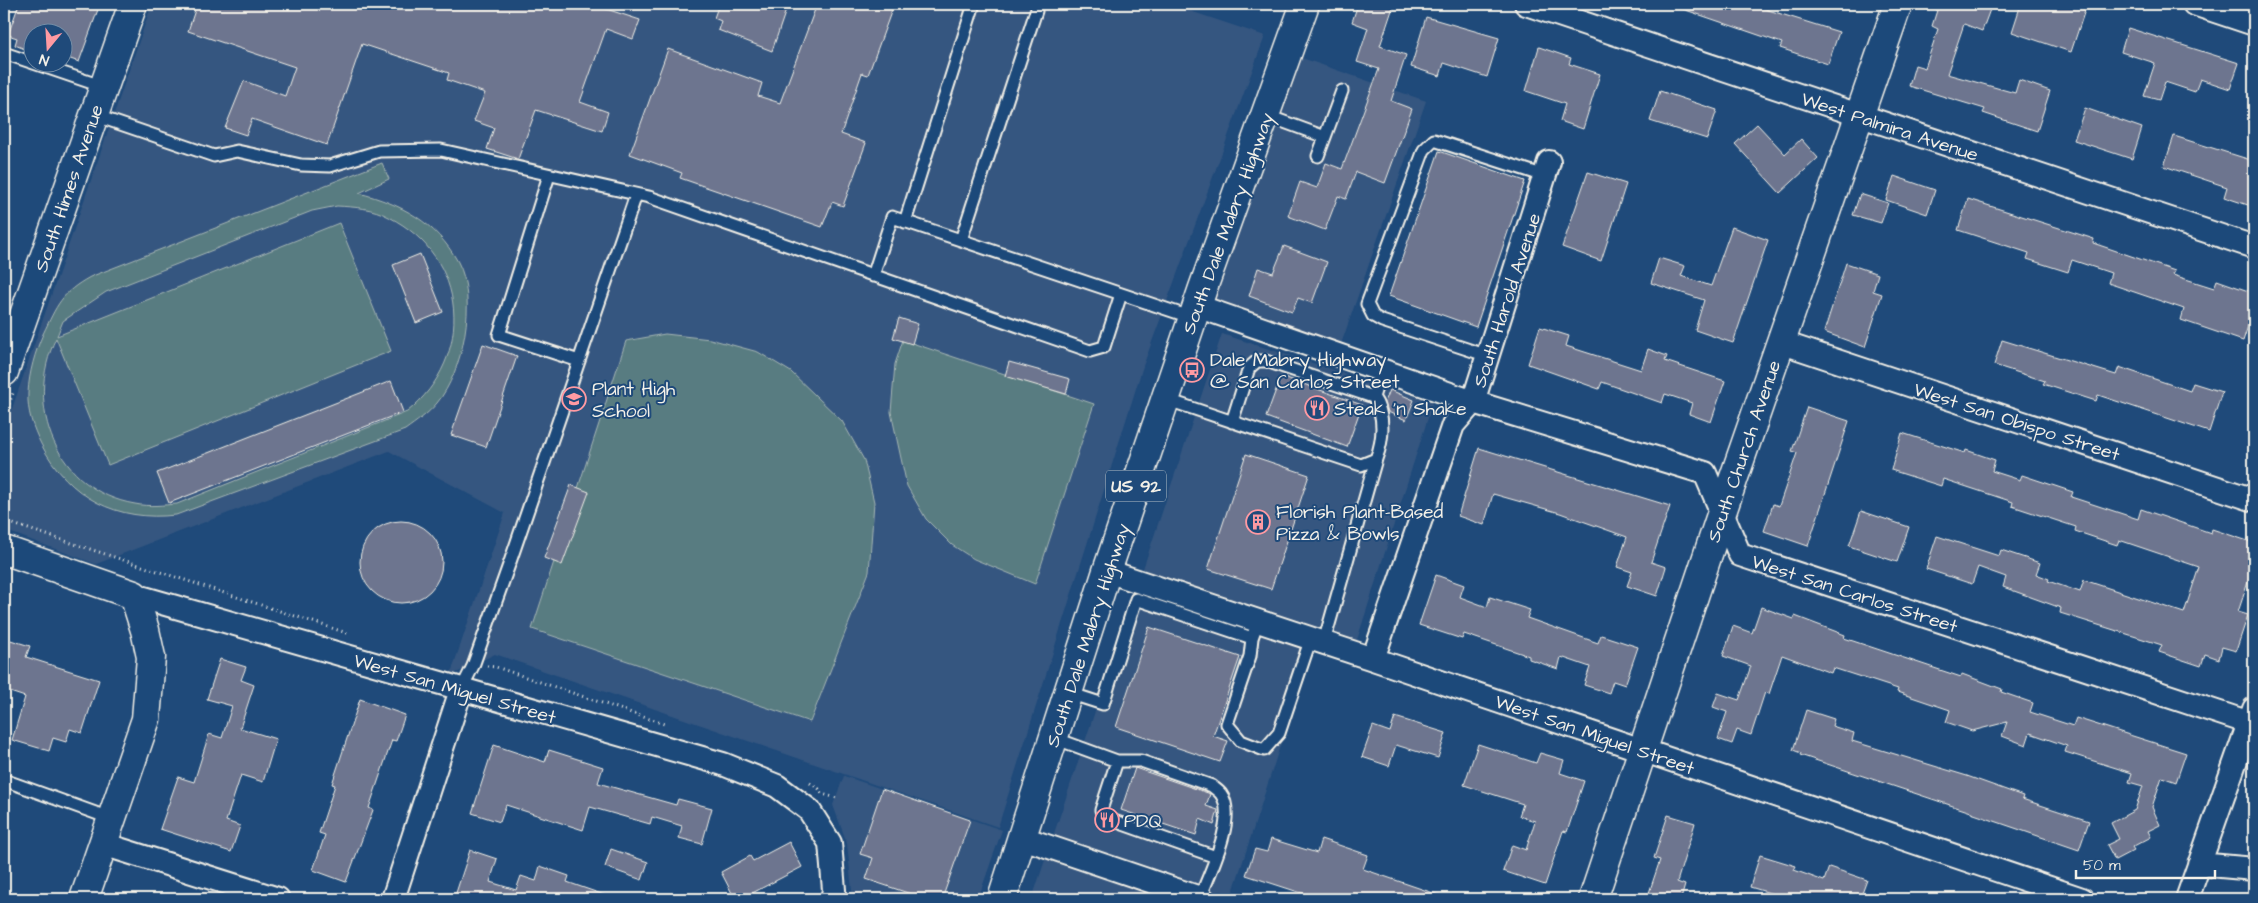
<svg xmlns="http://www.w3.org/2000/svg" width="2258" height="903" viewBox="0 0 2258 903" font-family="'Architects Daughter',sans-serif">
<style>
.built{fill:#365780}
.garden{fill:#587c81;stroke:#a6b6b4;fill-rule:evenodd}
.building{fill:#6d758f;stroke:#f4f1e8}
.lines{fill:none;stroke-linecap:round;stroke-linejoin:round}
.lane-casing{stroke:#f4f1e8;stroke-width:15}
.street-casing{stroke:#f4f1e8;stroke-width:26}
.secondary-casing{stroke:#f4f1e8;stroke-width:31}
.primary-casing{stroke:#f4f1e8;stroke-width:31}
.path{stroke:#f4f1e8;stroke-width:3;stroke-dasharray:1 4;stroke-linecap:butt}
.lane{stroke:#1f4a7a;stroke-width:11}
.street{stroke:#1f4a7a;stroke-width:22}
.secondary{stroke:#1f4a7a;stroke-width:28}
.primary{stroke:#1f4a7a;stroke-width:28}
.labels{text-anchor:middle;stroke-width:4;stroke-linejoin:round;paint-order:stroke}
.shield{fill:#1f4a7a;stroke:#b4bfc7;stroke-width:1}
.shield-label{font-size:18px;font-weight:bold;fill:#f4f1e8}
.street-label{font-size:19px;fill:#f4f1e8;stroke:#1f4a7a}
.poi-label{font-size:19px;fill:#f4f1e8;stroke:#1f4a7a;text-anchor:start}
</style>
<rect width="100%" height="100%" fill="#1f4a7a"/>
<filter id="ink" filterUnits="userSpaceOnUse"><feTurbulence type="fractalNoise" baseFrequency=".02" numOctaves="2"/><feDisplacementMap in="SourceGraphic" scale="10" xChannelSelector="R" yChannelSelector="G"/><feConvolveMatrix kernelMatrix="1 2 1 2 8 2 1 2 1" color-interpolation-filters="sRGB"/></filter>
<g filter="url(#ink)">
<!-- built -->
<path class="built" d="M 152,4 L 1169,4 L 1265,36 L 1143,366 L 998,827 L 495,654 L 450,676 L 505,513 L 389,451 L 96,564 L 4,530 L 4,432 Z
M 1296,56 L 1426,101 L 1341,344 L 1210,299 Z
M 1222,334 L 1433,402 L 1355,646 L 1316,634 L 1232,895 L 1220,891 L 1216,899 L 1032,899 Z
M 844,776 L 1002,830 L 978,899 L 853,899 L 847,843 L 833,805 Z"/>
<!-- garden -->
<path class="garden" d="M 382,163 L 389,179 L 359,193 C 401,204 436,222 458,262 C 478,299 463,372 437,403 C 428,414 416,422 405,430 L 176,515 C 117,522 69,498 41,444 C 33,428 27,411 28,393 C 29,373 35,352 43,334 C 57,305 61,293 90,277 ZM 337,206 C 355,207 373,208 389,217 C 468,257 476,357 407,412 L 177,504 C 163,505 149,507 135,504 C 57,491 23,406 56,338 L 108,465 L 391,351 L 339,223 L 57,336 L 63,321 L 106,292 L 312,211 Z
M 665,334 L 710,339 L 758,352 L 791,372 L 842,421 L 864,460 L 874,502 L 869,572 L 810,722 L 532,629 L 626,341 Z
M 903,340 L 1094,404 L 1035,584 L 974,559 L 952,545 L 926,519 L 907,486 L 891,412 L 895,364 Z"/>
<!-- building -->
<path class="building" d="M 19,4 L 100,4 L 79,62 L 62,56 L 62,32 L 32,32 L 32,52 L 15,45 L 17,38 L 8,35 Z
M 197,4 L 591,4 L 640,20 L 633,39 L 606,29 L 580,102 L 608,112 L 602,131 L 536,110 L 518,159 L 487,149 L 494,128 L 474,121 L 485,93 L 447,80 L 449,73 L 362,44 L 327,145 L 252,119 L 246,135 L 225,128 L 244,81 L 285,96 L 295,67 L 188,31 Z
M 719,4 L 788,4 L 772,51 L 718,30 L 721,21 L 714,18 Z
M 817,4 L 894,4 L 868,75 L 862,73 L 841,134 L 866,143 L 843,206 L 832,202 L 822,227 L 680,178 L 682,173 L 630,154 L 668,49 L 762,83 L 758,96 L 780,103 Z
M 1358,4 L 1394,4 L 1380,46 L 1406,55 L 1391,101 L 1412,109 L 1385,183 L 1356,172 L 1346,199 L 1338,196 L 1325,230 L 1288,216 L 1300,182 L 1317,188 L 1326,163 L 1342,169 L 1379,69 L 1357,62 L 1368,28 L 1352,22 Z
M 1675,4 L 1749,4 L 1839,32 L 1828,64 L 1780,48 L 1782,43 L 1674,6 Z
M 1939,4 L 1992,4 L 1982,31 L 1964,24 L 1947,74 L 2015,93 L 2019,80 L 2050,91 L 2037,131 L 1983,113 L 1985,109 L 1909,86 L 1915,65 L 1925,68 L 1938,29 L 1932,26 Z
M 2021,4 L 2066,4 L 2085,10 L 2071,52 L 2012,32 Z
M 1426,17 L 1499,38 L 1487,77 L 1444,63 L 1440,76 L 1411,67 Z
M 2128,28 L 2239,63 L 2230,89 L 2200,79 L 2195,92 L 2165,82 L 2159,100 L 2144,96 L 2155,63 L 2121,52 Z
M 1539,47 L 1571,58 L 1569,64 L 1600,74 L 1583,129 L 1560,121 L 1565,104 L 1526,91 Z
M 1660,91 L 1717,110 L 1707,139 L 1650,121 Z
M 2085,108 L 2142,128 L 2132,159 L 2074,140 Z
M 1757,124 L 1785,154 L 1801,139 L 1818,158 L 1780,193 L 1735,144 Z
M 2174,136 L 2254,161 L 2254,207 L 2224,197 L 2227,187 L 2164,166 Z
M 1439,151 L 1525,181 L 1476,327 L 1389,296 Z
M 1588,172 L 1626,184 L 1601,261 L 1562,247 Z
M 1894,176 L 1935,190 L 1927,214 L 1886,200 Z
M 1860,194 L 1888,203 L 1881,223 L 1853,215 Z
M 1968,199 L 2094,239 L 2093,243 L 2175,271 L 2173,275 L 2214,288 L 2217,280 L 2254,293 L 2254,308 L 2243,341 L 2181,320 L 2184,309 L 2108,283 L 2111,273 L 2072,260 L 2068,272 L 2027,259 L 2029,253 L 1958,230 Z
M 1732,227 L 1768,240 L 1733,343 L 1695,330 L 1704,300 L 1651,283 L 1659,258 L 1685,266 L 1681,276 L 1711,286 Z
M 1284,246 L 1327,262 L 1312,303 L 1298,298 L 1292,312 L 1249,296 L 1258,268 L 1273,273 Z
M 420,254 L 443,312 L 416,323 L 393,265 Z
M 1846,263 L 1878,274 L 1873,291 L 1882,294 L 1865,347 L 1824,332 Z
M 899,318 L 918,324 L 912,344 L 893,338 Z
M 1540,327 L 1569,336 L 1566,346 L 1641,370 L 1648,349 L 1667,356 L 1665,361 L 1725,381 L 1711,422 L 1689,414 L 1692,403 L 1665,394 L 1662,403 L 1602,382 L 1599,389 L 1528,364 Z
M 2002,340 L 2116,375 L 2119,367 L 2190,391 L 2193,383 L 2222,392 L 2209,432 L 2098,395 L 2096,401 L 2043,384 L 2045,381 L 1994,365 Z
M 483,344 L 517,356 L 486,447 L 451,435 Z
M 1009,362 L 1070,379 L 1066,394 L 1005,376 Z
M 1281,376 L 1362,405 L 1347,447 L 1266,417 Z
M 391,381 L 403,412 L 169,503 L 157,473 Z
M 1390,390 L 1414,400 L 1406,420 L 1388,412 L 1385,402 Z
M 1807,407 L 1849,421 L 1808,546 L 1764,531 L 1773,504 L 1779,506 L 1797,453 L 1792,451 Z
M 1902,433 L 1965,453 L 1966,450 L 1995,460 L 1992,471 L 2020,480 L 2022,475 L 2073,492 L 2071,497 L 2138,519 L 2141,509 L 2211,533 L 2212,529 L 2254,543 L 2254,564 L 2238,612 L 2248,615 L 2236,651 L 2222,647 L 2219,659 L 2205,654 L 2201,666 L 2159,652 L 2162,645 L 2060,613 L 2061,608 L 2003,587 L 2006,577 L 1978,567 L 1972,584 L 1926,569 L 1937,536 L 1999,556 L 2001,550 L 2040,563 L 2036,574 L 2049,579 L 2048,581 L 2080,592 L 2084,580 L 2184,613 L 2199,567 L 2119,540 L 2117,545 L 2075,531 L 2076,527 L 2012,506 L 2013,502 L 1943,479 L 1941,486 L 1891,470 Z
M 1479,448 L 1670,506 L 1651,562 L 1666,567 L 1657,596 L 1627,586 L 1632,572 L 1617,567 L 1627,537 L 1560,513 L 1493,494 L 1484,525 L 1458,516 Z
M 1246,454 L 1309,475 L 1271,589 L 1208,569 Z
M 571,485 L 589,492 L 562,565 L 544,558 Z
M 1861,511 L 1909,527 L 1897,562 L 1849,546 Z
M360 562a41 41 0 1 1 82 0a41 41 0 1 1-82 0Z
M 1436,575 L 1464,585 L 1460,597 L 1487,607 L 1490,597 L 1530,610 L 1527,618 L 1598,643 L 1601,635 L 1638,647 L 1625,685 L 1613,681 L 1609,693 L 1584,685 L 1590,667 L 1561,657 L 1558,669 L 1529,659 L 1529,656 L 1464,634 L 1462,639 L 1419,625 Z
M 1761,607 L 1794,619 L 1795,616 L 1845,635 L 1844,638 L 1961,677 L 1962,674 L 2002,689 L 2001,692 L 2033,703 L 2030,712 L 2073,726 L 2076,718 L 2186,753 L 2176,782 L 2162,777 L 2152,807 L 2160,825 L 2148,831 L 2151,837 L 2132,847 L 2134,850 L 2115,860 L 2107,845 L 2119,839 L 2111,823 L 2135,810 L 2143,786 L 2129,782 L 2132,773 L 2065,752 L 2067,746 L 2030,733 L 2026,745 L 2002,736 L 2007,722 L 1972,731 L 1946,722 L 1950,710 L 1897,692 L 1898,689 L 1833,668 L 1831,673 L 1782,655 L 1769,694 L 1765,692 L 1751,735 L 1737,730 L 1732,744 L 1718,739 L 1727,712 L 1713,707 L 1718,693 L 1739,700 L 1751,666 L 1723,656 L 1733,626 L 1752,633 Z
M 1149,627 L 1240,657 L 1213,736 L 1228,741 L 1220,762 L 1116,727 Z
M 4,638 L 30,646 L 26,657 L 99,680 L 82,733 L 70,729 L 66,742 L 53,738 L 49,751 L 12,740 L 25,697 L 4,690 Z
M 220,659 L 246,667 L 241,680 L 254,685 L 240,728 L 276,739 L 263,782 L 241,775 L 226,821 L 240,826 L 231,852 L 160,829 L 178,777 L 194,782 L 209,734 L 222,738 L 232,706 L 207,699 Z
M 360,699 L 405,715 L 396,741 L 392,740 L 369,808 L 373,810 L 346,882 L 313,870 L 325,835 L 319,833 L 335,785 L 332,784 Z
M 1806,710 L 1834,719 L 1832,726 L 1854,733 L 1852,741 L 1967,776 L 2023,796 L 2022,799 L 2089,821 L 2079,850 L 1971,813 L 1971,812 L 1800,755 L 1801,753 L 1793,750 Z
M 1395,717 L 1446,733 L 1438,758 L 1396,745 L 1389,766 L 1362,757 L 1373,726 L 1390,732 Z
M 1478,744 L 1536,763 L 1540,753 L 1564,760 L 1560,773 L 1584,781 L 1567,832 L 1563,831 L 1545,885 L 1503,871 L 1512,845 L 1526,850 L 1535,821 L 1519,816 L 1523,804 L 1464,785 Z
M 494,745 L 545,762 L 549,750 L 603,767 L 598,783 L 676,805 L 678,799 L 712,808 L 702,844 L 679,838 L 682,826 L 652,817 L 650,824 L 590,807 L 583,830 L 506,805 L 500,822 L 472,813 Z
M 1135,768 L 1208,793 L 1210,794 L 1206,806 L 1218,810 L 1214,825 L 1200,819 L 1196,835 L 1121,810 Z
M 882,789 L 970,820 L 942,899 L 926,899 L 866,879 L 873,858 L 860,854 Z
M 1668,815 L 1695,823 L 1677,882 L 1685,885 L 1681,899 L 1647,899 L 1660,860 L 1654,858 Z
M 1271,839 L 1317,853 L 1321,839 L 1368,855 L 1363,869 L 1442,896 L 1441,899 L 1320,899 L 1246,875 L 1255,849 L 1267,852 Z
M 789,842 L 802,867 L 741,899 L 735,899 L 721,872 L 750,856 L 753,861 Z
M 611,849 L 648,862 L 642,880 L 605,867 Z
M 470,850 L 497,859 L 490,882 L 516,890 L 521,876 L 536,881 L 540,866 L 569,876 L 567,882 L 610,897 L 610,899 L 454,899 Z
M 1760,855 L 1796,866 L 1794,870 L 1824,881 L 1829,867 L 1867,880 L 1860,899 L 1790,899 L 1750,887 Z"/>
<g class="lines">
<!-- lane casing -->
<g class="lane-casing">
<path id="lane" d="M 4,53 L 104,87
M 94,115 L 214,156 L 237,151 L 301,165 L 330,166 L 379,151 L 441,150 L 649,197 L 1090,351 L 1104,347 L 1121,294
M 1265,115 L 1325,137 L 1342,91
M 1318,156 L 1325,137
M 549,175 L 499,335 L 579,361
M 905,222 L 974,4
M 961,240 L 1036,11
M 873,276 L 892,217 L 1193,318
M 1488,356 L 1382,321 L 1373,316 L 1367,304 L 1424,150 L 1434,140 L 1545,176
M 1373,397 L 1382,370
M 1165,399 L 1361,465 L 1376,459 C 1383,440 1386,415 1373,397 L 1266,361 L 1257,361 L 1249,368 L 1232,422
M 1258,621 L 1252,638 L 1250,656 L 1227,724 L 1241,741 L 1264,750 L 1279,733 L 1311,638
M 1324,642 L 1376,459
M 461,690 L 473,666 L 510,562 L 636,195
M 1069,693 L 1103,704 L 1136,599 L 1252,638
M 1054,738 L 1117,761 L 1141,761 L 1212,786 C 1214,788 1219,791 1221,794 C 1238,817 1209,874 1200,898
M 1117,761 L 1101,810 L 1103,817 L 1216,857
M 4,780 L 112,819"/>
</g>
<!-- street casing -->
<g class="street-casing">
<path id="street" d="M 1526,4 L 2254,247
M 2194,4 L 2254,24
M 1197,306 L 1473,402 L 1705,473 L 1740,555 L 2250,723
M 1780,342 L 2254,500
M 1107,571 L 1373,659 L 2082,899
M 134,595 L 723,764 L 777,786 L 809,810 L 830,843 L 834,890 L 832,899
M 1373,659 L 1453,425 L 1473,402 L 1549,162
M 1023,838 L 1203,899
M 103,844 L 278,899
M 2199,864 L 2254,869
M 393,899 L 461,690
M 2187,899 L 2254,709"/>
</g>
<!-- secondary casing -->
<g class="secondary-casing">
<path id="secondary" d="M 4,372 L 133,4
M 4,550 L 134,595 L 145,630 L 151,657 L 146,719 L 84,899
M 1593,899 L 1722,512 L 1898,4"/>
</g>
<!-- primary casing -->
<g class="primary-casing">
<path id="primary" d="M 1002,899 L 1107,571 L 1203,288 L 1305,4"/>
</g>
<!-- path -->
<path class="path" d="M 4,418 L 13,393
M 4,521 L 350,634
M 487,666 L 496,667 L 664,724
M 810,783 L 819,789 L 822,794 L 837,798"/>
<!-- lane -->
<use href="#lane" class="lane"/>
<!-- street -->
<use href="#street" class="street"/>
<!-- secondary -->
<use href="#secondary" class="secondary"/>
<!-- primary -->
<use href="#primary" class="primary"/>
</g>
</g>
<!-- icons -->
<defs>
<g id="bus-ring" transform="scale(1.25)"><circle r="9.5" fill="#1f4a7a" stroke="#ff9aa2" stroke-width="1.5"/><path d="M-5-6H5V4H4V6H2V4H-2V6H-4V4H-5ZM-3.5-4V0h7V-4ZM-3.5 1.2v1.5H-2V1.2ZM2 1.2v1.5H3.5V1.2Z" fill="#ff9aa2"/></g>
<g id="school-ring" transform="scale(1.25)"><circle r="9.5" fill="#1f4a7a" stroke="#ff9aa2" stroke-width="1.5"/><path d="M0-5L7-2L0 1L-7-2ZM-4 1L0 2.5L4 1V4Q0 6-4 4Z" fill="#ff9aa2"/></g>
<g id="restaurant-ring" transform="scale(1.25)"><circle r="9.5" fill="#1f4a7a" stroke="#ff9aa2" stroke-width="1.5"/><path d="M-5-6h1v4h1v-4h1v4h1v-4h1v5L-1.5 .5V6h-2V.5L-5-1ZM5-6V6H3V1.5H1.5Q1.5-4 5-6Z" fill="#ff9aa2"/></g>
<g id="building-ring" transform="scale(1.25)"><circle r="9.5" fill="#1f4a7a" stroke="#ff9aa2" stroke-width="1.5"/><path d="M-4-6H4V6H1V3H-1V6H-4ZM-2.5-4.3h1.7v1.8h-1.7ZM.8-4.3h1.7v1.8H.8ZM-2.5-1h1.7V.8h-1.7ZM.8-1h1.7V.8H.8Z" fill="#ff9aa2"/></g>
</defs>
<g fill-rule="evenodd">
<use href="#bus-ring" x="1192" y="370"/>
<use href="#school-ring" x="574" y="399"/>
<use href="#restaurant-ring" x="1317" y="408"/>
<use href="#building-ring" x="1258" y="522"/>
<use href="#restaurant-ring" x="1107" y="820"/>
</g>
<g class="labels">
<!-- shield labels -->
<rect class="shield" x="1106" y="470.5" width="60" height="31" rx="4"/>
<g class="shield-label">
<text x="1136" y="492">US 92</text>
</g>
<!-- street labels -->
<g class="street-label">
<text transform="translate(1890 126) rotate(18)" y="7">West Palmira Avenue</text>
<text transform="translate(68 188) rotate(-71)" y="7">South Himes Avenue</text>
<text transform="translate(1227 223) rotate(-70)" y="7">South Dale Mabry Highway</text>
<text transform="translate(1506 300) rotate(-72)" y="7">South Harold Avenue</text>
<text transform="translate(2017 421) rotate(18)" y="7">West San Obispo Street</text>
<text transform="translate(1743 451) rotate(-71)" y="7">South Church Avenue</text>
<text transform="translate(1855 593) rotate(18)" y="7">West San Carlos Street</text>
<text transform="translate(1087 635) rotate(-72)" y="7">South Dale Mabry Highway</text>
<text transform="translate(455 688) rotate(16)" y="7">West San Miguel Street</text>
<text transform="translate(1595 734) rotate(19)" y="7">West San Miguel Street</text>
</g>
<!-- poi labels -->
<g class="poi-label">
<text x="1210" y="366">Dale Mabry Highway<tspan x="1210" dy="22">@ San Carlos Street</tspan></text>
<text x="592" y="395">Plant High<tspan x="592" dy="22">School</tspan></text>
<text x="1334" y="415">Steak 'n Shake</text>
<text x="1276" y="518">Florish Plant-Based<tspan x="1276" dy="22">Pizza &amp; Bowls</tspan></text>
<text x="1124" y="827">PDQ</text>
</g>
</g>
<!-- margin -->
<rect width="2258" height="903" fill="none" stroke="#1f4a7a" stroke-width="20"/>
<rect x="10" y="10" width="2238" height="883" fill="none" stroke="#f4f1e8" stroke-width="2" filter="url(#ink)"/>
<!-- north arrow -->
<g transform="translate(48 48) rotate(198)"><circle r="24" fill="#1f4a7a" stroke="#748da6"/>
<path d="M0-4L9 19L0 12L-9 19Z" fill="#ff9aa2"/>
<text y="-8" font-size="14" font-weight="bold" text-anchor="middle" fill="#f4f1e8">N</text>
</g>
<!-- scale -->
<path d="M2076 870v8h139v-8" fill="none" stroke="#f4f1e8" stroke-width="2.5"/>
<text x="2083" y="870" font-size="15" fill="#f4f1e8" stroke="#1f4a7a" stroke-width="4" paint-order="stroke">50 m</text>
</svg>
